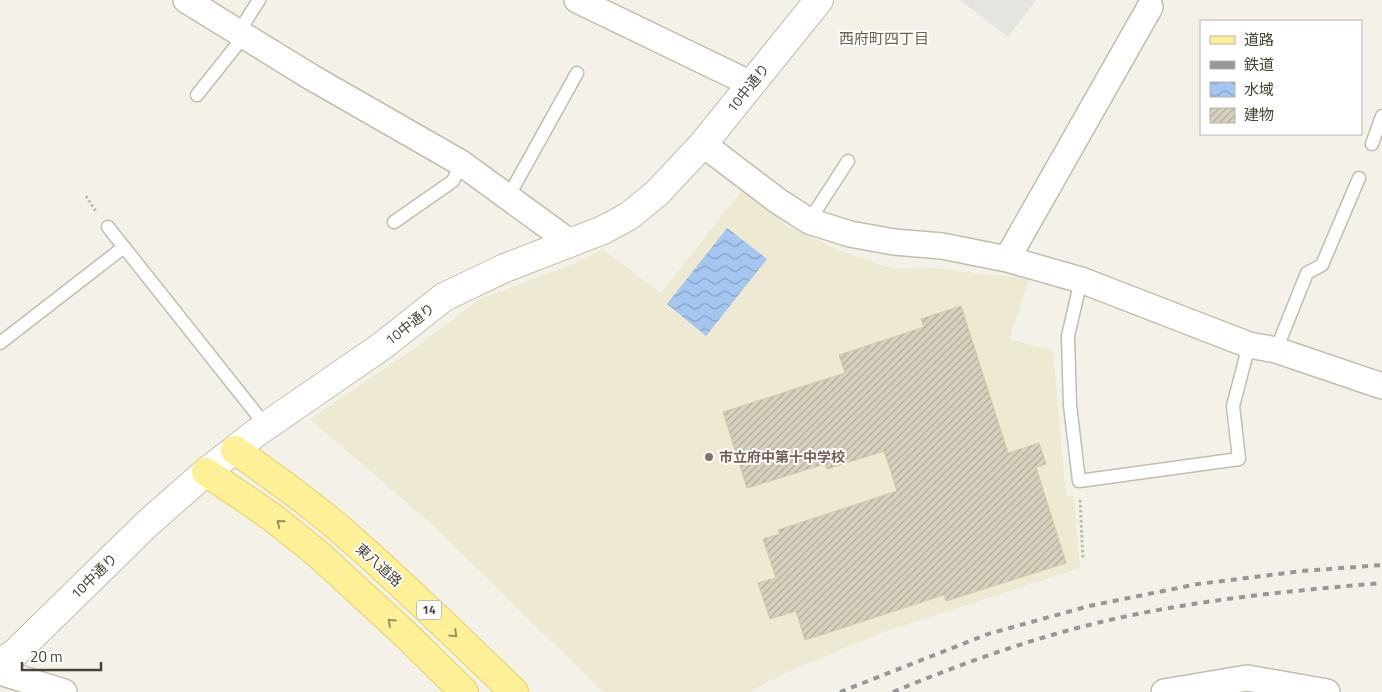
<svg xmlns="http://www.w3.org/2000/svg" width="1382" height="692" viewBox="0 0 1382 692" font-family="'Titillium Web','Noto Sans JP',sans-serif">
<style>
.education{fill:#ede9d2}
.parking{fill:#e5e4e0}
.water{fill:url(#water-waves)}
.building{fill:url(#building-hatch);stroke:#d0c9b0}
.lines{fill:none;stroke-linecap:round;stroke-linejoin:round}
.service-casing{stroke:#c2bead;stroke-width:15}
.minor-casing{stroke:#c2bead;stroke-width:28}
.tertiary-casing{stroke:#c2bead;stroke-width:30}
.primary-casing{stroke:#e4d166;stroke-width:30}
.path{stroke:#c1ba9b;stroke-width:3;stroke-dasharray:2.5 2.5;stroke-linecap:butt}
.service{stroke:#fff;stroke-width:12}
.minor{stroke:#fff;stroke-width:25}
.tertiary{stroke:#fff;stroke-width:28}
.primary{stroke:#fef097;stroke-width:28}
.rail{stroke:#979797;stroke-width:4;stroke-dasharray:6 6;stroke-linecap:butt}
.oneway{stroke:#999162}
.education-dot{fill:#8d6e63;stroke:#fff;stroke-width:2}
.labels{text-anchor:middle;stroke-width:4;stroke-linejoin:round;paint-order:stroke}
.shield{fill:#fff;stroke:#7e7b72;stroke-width:1}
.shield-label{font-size:12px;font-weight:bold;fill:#474336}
.street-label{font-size:14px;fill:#474336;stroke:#fff}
.education-label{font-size:14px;font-weight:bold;fill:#785e54;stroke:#fff;text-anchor:start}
.neighbourhood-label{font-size:15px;fill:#6a634e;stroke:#fff}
</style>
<defs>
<pattern id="water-waves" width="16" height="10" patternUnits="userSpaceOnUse" patternTransform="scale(1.25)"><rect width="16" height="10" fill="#a4c6f0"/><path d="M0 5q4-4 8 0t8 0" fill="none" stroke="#87a2c3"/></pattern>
<pattern id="building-hatch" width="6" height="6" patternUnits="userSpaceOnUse" patternTransform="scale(1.25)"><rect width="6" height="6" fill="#d6d0bd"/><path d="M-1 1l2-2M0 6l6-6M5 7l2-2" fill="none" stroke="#afaa9a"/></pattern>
</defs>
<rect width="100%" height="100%" fill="#f4f2e8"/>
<!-- education -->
<path class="education" d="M 743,189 L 787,226 L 841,251 L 893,269 L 936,268 L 981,274 L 1030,278 L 1009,339 L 1053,351 L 1066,496 L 1074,496 L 1080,568 L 881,633 L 781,675 L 750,692 L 603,692 L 436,528 L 310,419 L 412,350 L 479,300 L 580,261 L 602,249 L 661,293 Z"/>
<!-- parking -->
<path class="parking" d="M 960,0 L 1036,0 L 1008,37 Z"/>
<!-- water -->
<path class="water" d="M 727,228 L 767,259 L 706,336 L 667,304 Z"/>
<!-- building -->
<path class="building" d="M 961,306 L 1008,453 L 1039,443 L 1046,464 L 1036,467 L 1066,563 L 946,601 L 944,595 L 805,640 L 796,611 L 770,619 L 758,583 L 776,578 L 763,539 L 780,534 L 778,530 L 897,491 L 884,451 L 827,469 L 825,464 L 747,488 L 723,412 L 845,373 L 839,355 L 924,327 L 921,319 Z"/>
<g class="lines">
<!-- service casing -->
<g class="service-casing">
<path id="service" d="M 238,33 L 259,0
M 197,95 L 244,36
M 1372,144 L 1382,116
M 508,197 L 577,73
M 809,221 L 848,161
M 394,222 L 453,181 L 461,163
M 108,227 L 266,426
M 1081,280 L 1068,336 L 1070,405 L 1079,481 L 1239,459 L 1233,406 L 1249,345
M 0,343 L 124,247
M 1276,350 L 1307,273 L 1322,265 L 1359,178"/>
</g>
<!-- minor casing -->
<g class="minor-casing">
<path id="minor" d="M 186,0 L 311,77 L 461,163 L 571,243
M 577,0 L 751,84
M 703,144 L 778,201 L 809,221 L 850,234 L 894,242 L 942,246 L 1007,259 L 1081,280 L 1249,345 L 1276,350 L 1382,386
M 1007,259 L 1150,7
M 0,672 L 64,692
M 1164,692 L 1247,678 L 1327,692"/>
</g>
<!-- tertiary casing -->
<g class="tertiary-casing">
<path id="tertiary" d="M 0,663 L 15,653 L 148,523 L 206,472 L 256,433 L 382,346 L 444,297 L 505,268 L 603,230 L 629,216 L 657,193 L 703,144 L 819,0"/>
</g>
<!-- primary casing -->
<g class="primary-casing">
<path id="primary" d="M 235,450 C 271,475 307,501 341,530 C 401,582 457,637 514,692
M 206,472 L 272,517 L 318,554 L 405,634 L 464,692"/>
</g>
<!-- path -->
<path class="path" d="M 86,196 L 97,213
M 1080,500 L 1083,560"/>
<!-- service -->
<use href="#service" class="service"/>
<!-- minor -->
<use href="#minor" class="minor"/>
<!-- tertiary -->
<use href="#tertiary" class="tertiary"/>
<!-- primary -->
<use href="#primary" class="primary"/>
<!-- rail -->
<path class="rail" d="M 840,692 L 988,634 L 1089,606 L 1198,584 L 1302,571 L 1382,565
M 893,692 C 960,664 1030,639 1101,622 C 1193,600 1288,591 1382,583"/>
</g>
<!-- one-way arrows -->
<defs><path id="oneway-chevron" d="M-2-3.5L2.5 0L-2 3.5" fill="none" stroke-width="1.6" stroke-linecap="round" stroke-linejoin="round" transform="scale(1.25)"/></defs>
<g class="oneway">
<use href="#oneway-chevron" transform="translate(280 523) rotate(-141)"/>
<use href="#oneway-chevron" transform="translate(391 622) rotate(-137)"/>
<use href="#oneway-chevron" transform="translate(454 634) rotate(44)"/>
</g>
<!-- markers -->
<circle class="education-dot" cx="709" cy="457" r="5"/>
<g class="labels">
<!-- shield labels -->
<rect class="shield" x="416.5" y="600.5" width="25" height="19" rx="4"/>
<g class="shield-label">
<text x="429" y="614">14</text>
</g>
<!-- street labels -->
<g class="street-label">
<text transform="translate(748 88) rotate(-51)" y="5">10中通り</text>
<text transform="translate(410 324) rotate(-38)" y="5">10中通り</text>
<text transform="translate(379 565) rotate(42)" y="5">東八道路</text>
<text transform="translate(94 576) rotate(-44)" y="5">10中通り</text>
</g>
<!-- education labels -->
<g class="education-label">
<text x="719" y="462">市立府中第十中学校</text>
</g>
<!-- neighbourhood labels -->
<g class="neighbourhood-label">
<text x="884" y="44">西府町四丁目</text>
</g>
</g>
<!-- legend -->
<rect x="1200" y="20" width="162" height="115" fill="#ffffff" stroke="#b5b4af"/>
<rect x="1210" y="36" width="25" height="8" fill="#fef097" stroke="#b5b4af"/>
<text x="1244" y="45" font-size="15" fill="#474336">道路</text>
<rect x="1210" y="61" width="25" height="8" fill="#979797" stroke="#b5b4af"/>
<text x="1244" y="70" font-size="15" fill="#474336">鉄道</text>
<rect x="1210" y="82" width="25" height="15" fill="url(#water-waves)" stroke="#b5b4af"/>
<text x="1244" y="95" font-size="15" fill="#474336">水域</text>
<rect x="1210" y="108" width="25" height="15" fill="url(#building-hatch)" stroke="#b5b4af"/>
<text x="1244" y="120" font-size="15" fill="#474336">建物</text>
<!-- scale -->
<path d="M22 662v8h79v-8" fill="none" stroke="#474336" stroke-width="2.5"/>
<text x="30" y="662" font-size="15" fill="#474336" stroke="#ffffff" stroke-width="4" paint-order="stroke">20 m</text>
</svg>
